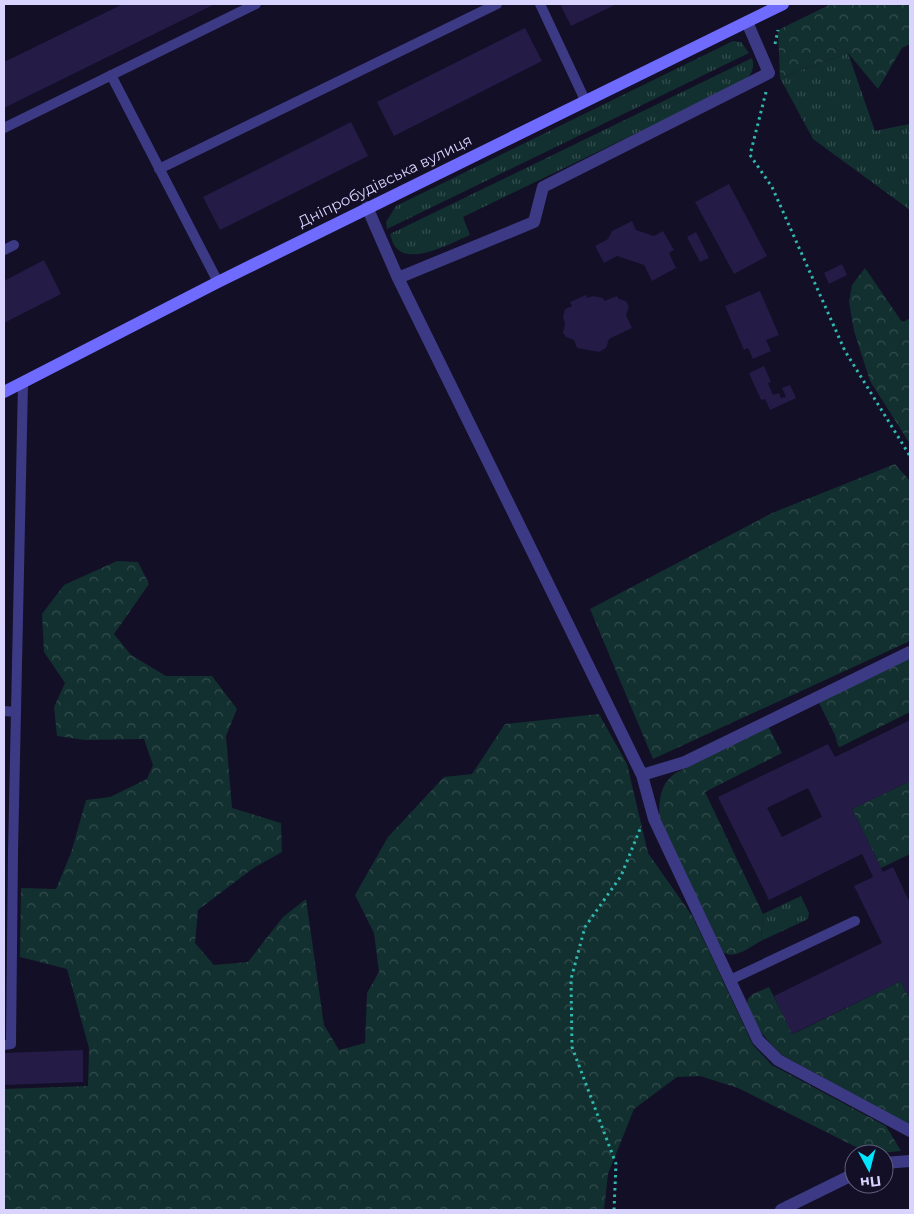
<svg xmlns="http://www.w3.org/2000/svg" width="914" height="1214" viewBox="0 0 914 1214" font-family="Montserrat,sans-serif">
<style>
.grass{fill:url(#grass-tufts)}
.forest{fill:url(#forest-crowns)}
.building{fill:#241b47;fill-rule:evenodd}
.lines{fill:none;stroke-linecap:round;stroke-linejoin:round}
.path{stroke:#2fb8b0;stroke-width:3;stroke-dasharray:2.5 4;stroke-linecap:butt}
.lane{stroke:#3d3a85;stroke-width:10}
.street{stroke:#3d3a85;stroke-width:12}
.secondary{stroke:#6f6bff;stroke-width:12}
.labels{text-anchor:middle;stroke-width:5;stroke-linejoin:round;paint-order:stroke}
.street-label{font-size:15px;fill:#d9d4ff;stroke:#130f26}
</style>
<defs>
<pattern id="grass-tufts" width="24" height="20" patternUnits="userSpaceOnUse" patternTransform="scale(1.25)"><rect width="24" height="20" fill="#12302f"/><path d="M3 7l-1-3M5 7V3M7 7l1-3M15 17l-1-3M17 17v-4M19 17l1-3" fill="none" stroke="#344d4e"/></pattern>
<pattern id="forest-crowns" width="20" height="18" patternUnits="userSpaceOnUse" patternTransform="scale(1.25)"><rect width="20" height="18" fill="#12302f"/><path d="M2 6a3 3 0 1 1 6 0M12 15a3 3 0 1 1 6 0" fill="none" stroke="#344d4e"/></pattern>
</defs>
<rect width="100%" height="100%" fill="#130f26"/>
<!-- grass -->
<path class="grass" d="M 733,41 L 741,42 L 749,53 L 387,229 L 386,222 L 396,206 Z
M 848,53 L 875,131 L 909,124 L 910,145 L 910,210 L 813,139 L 780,78 Z
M 752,58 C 755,68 752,73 746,80 L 463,217 L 470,235 C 453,242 408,268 394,245 C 392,242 391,237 390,234 Z
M 801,896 L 809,913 L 808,919 L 761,941 L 763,914 Z"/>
<!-- forest -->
<path class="forest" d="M 831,4 L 910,4 L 910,44 L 902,48 L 878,89 L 848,53 L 780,78 L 778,30 Z
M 865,268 L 902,322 L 910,319 L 910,444 L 870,381 L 854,331 L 849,302 L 852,285 Z
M 895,464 L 910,481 L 910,641 L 653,759 L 590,609 L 772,513 Z
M 117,561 L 138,562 L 149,584 L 114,634 L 131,655 L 166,676 L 212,676 L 237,709 L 226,736 L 232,808 L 281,823 L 282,852 L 252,869 L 198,910 L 195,943 L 214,965 L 248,962 L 283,917 L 306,899 L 324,1025 L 339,1050 L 365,1043 L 367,993 L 379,972 L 374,933 L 355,895 L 388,837 L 444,777 L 472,774 L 505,724 L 599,714 L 627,764 L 648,853 L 693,917 L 753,1045 L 772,1065 L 886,1126 L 901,1151 L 870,1154 L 738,1088 L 700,1076 L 677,1077 L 634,1109 L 608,1174 L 604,1210 L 4,1210 L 4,1089 L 88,1086 L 89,1048 L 67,969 L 20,957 L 21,888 L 56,889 L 71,853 L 86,800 L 110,797 L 147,779 L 153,765 L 144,739 L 85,740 L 57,736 L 54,707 L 65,683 L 44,652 L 42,614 L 64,585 Z
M 910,657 L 910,712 L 840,747 L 838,746 L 835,735 L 818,701 Z
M 768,726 L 782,753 L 705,792 L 763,914 L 761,941 C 750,947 735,960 723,952 L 659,817 C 660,798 659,787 674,774 Z
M 910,781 L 910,854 L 881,868 L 852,809 Z
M 901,981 L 908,996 L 910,995 L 910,1126 L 782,1055 C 772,1047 742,1013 748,999 C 751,993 763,990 769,987 L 793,1034 Z"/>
<!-- building -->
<path class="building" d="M 123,4 L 212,4 L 213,5 L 4,108 L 4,62 Z
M 560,4 L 617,4 L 571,26 Z
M 525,28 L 542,61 L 394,136 L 377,102 Z
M 351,122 L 368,156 L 220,230 L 203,197 Z
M 729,184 L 767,256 L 734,274 L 695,202 Z
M 632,221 L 636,230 L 654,236 L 663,231 L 674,250 L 669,253 L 676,268 L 652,281 L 644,265 L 617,256 L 604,263 L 595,246 L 608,239 L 612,231 Z
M 696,232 L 709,258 L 700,262 L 687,237 Z
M 44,260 L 61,294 L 4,323 L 4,281 Z
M 842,264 L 847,275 L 829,284 L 824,273 Z
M 760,291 L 779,335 L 766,340 L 771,351 L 753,359 L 748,348 L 744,350 L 725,306 Z
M 586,295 L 587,298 L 593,296 L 603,298 L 604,301 L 617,296 L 619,299 L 626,301 L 629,307 L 626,315 L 632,328 L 609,339 L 606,348 L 599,352 L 577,348 L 574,340 L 566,337 L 563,333 L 565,323 L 563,317 L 565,309 L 572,306 L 570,302 Z
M 764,366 L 771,382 L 768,383 L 773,395 L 779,393 L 781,398 L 786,397 L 782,388 L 790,385 L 796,398 L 770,410 L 765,399 L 761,400 L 749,373 Z
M 910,720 L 910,781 L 852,809 L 883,872 L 893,867 L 910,903 L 910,995 L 908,996 L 901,981 L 792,1034 L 774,996 L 882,943 L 854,886 L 873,877 L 862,854 L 769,900 L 718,797 L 828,744 L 835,757 ZM 808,788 L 822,817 L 782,837 L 767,808 Z
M 83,1050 L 83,1082 L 4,1085 L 4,1053 Z"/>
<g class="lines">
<!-- path -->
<path class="path" d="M 775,44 L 778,30
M 766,92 L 750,155 L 772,187 L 845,351 L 910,456
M 614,1210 L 616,1164 L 572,1047 L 571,979 L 585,927 L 621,876 L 640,829"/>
<!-- lane -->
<path class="lane" d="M 540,4 L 585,100
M 111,75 L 218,282
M 4,128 L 256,4
M 159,169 L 497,4
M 4,250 L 14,245
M 4,711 L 16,712
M 730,980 L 855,921
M 4,1045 L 11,1044 L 13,852 L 23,383"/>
<!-- street -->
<path class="street" d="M 367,207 L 398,278 L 642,775 L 654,819 L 758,1040 L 778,1060 L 910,1131
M 398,278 L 534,222 L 543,187 L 769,73 L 747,22
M 642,775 L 685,762 L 910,652
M 884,1163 L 910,1161
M 781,1210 L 854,1174"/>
<!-- secondary -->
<path class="secondary" d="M 4,392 L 218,282 L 783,4"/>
</g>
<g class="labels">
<!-- street labels -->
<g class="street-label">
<text transform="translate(385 181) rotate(-26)" y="5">Дніпробудівська вулиця</text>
</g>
</g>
<!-- border -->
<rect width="914" height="1214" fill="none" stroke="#d9d4ff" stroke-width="10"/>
<!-- north arrow -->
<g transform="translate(869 1169) rotate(173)"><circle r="24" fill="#130f26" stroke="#625e7d"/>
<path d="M0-4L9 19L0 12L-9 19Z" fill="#00e5ff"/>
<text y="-8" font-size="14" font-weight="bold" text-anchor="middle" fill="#d9d4ff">Пн</text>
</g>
</svg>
